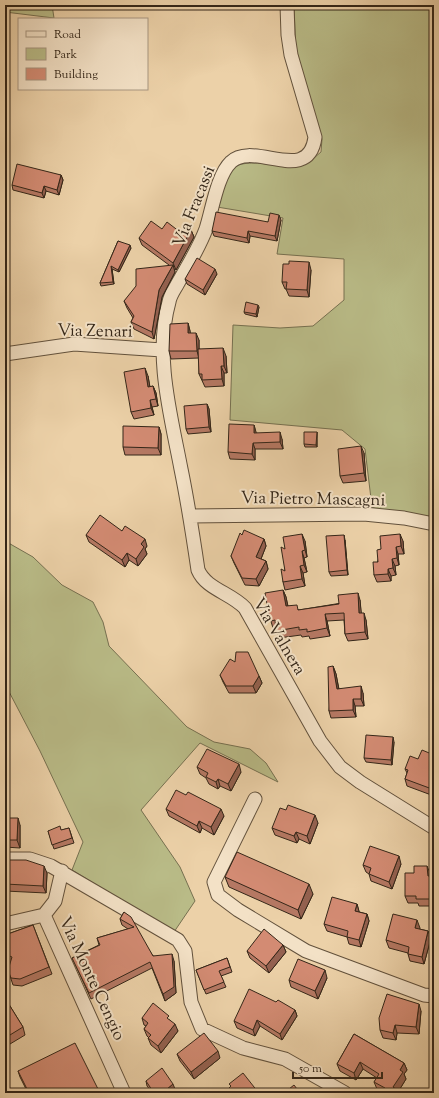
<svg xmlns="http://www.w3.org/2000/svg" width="439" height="1098" viewBox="0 0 439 1098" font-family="'Sorts Mill Goudy',serif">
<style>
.green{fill:#b9bb87;stroke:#767050}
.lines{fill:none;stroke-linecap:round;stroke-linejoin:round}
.minor-casing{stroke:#62513c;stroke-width:15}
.minor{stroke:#f3e1c6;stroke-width:13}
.wall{fill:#b57863;stroke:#342618}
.shaded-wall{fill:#946150;stroke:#342618}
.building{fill:#d38b73;stroke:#342618}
.labels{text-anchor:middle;stroke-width:4;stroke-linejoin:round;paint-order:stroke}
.street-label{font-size:17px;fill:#342618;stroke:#f3e1c6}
</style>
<rect width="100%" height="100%" fill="#ecd1a8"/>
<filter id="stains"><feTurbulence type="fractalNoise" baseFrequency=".005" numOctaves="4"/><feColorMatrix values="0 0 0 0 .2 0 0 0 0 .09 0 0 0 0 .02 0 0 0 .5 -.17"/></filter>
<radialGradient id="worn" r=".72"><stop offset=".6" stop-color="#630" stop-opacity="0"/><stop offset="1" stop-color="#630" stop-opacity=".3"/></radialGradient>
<!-- green -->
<path class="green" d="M 5,5 L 52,5 L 54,18 L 5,12 Z
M 294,5 L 434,5 L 434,530 L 410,525 L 372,507 L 365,449 L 342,430 L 230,420 L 233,325 L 280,328 L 313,326 L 344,300 L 344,259 L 277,254 L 283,218 L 217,207 L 226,182 L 234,166 C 267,155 291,180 321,152 L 322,139 L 296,54 Z
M 5,541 L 33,557 L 62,585 L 93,602 L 103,622 L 109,646 L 187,727 L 214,742 L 250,749 L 266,763 L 278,782 L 200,743 L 141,810 L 180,867 L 195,901 L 174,932 L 72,870 L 83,842 L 40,751 L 5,684 Z"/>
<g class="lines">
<!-- minor casing -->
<g class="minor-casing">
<path id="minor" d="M 287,5 L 288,35 L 291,55 L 315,137 C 309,186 253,140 231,162 C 217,175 212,211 206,229 C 199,248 188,265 178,283 C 175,289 170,295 169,302 C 154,355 171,416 181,469 C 188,503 193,536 198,570 C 206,589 231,593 245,608 L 320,741 L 340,767 L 360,782 L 434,828
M 5,354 L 74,344 L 162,350
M 190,516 L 364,514 L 404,518 L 434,524
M 255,799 L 214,882 L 218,895 L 238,910 L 306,951 L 424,995 L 434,996
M 5,859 L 30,859 L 51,866 L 178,940 L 185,951 L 191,1002 L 202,1029 L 243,1048 L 285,1059 L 345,1093
M 44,915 L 55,901 L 62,871
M 5,924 L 44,915 L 124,1093"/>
</g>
<!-- minor -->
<use href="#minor" class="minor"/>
</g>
<!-- wall -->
<path class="wall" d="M 61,175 L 63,180 L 59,195 L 46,191 L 44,198 L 13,190 L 12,185 Z
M 281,220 L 277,241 L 250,236 L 249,243 L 214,236 L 212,231 Z
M 162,229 L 180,232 L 191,230 L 194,237 L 176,270 L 174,269 L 175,272 L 162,297 L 154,339 L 134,329 L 131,322 L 133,318 L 127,308 L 124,301 L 169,265 L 142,245 L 139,238 Z
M 118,241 L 131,248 L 119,272 L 112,269 L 114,284 L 101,286 L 100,283 Z
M 311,270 L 309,297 L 289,296 L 286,289 L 285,289 L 282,282 Z
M 217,274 L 205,295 L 187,284 L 185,279 Z
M 259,307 L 257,317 L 245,314 L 244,312 Z
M 188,323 L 190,331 L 190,333 L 199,340 L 199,349 L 226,356 L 227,373 L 224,373 L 224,386 L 205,387 L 199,374 L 199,358 L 171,359 L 169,351 Z
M 148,376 L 150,387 L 153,386 L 156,393 L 158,406 L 152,407 L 154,415 L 134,419 L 131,412 Z
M 207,404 L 209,409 L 211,432 L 188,434 L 186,429 Z
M 254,425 L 256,433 L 282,439 L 283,449 L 255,449 L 255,460 L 230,459 L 228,452 Z
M 159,427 L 161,434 L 161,455 L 125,455 L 123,447 Z
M 317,432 L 317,447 L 305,447 L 304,444 Z
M 364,453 L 366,481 L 343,483 L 340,476 Z
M 122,531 L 147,546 L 145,549 L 147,554 L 138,566 L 129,560 L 125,567 L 89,542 L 86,535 Z
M 242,535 L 264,539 L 266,546 L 261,559 L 266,561 L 268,569 L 259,586 L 245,585 L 234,563 L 231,556 Z
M 345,540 L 348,575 L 331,576 L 329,572 Z
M 305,541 L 307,557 L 304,558 L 307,572 L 303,573 L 305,586 L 285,590 L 283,582 L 285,571 L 285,549 Z
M 403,541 L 404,554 L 398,554 L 399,565 L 395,566 L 396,575 L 391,576 L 391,581 L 377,582 L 374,575 L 381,549 Z
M 283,590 L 286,597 L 288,606 L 299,610 L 360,600 L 361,613 L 366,620 L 368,639 L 348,641 L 345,634 L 344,620 L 327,621 L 330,636 L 310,639 L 309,636 L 302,637 L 301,635 L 279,638 L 276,628 L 273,628 L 269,615 Z
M 333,666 L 336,674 L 339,689 L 363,693 L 364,706 L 355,706 L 356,717 L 331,718 L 329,711 Z
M 220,675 L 259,676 L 262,683 L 256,693 L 229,693 L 223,682 Z
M 394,742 L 392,765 L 366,762 L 364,758 Z
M 434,755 L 434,796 L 407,786 L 405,779 L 407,773 L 405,769 L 418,759 Z
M 197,767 L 241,772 L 231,791 L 220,786 L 218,789 L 209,784 L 206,778 L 200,774 Z
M 166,809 L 224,816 L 214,835 L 202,828 L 200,833 L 169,816 Z
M 5,818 L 20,825 L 20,848 L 5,847 Z
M 318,823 L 310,844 L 299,839 L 297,843 L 275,835 L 272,828 Z
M 69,828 L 74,843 L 54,849 L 48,831 L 62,830 Z
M 5,860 L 47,873 L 46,893 L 5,891 Z
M 401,864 L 392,889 L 371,881 L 369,874 L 366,872 L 363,865 Z
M 430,873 L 430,876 L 433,876 L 434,878 L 434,906 L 419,906 L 418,903 L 408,903 L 405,896 Z
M 225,877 L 313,894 L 301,919 L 229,887 Z
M 357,904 L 359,912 L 367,914 L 369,921 L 361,947 L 349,944 L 347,937 L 327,931 L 324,924 Z
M 124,912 L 153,956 L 174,961 L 176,993 L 165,1001 L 152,968 L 91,999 L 75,964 L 72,958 L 99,945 L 97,938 L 128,929 L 122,925 L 120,919 Z
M 33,925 L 52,974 L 22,986 L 13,985 L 8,970 L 10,962 L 5,960 L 5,935 Z
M 420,928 L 419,929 L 428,931 L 431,938 L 424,964 L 410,961 L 408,954 L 408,953 L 389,948 L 386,940 Z
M 283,945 L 286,952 L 269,973 L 250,958 L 247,951 Z
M 227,958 L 232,972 L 221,976 L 226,987 L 206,994 L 196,970 Z
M 327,978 L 318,999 L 291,987 L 289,980 Z
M 5,998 L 23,1027 L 25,1035 L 5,1047 Z
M 295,1010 L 297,1016 L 282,1040 L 260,1026 L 255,1036 L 237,1028 L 234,1021 Z
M 421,1011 L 419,1034 L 397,1033 L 396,1040 L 383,1038 L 380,1030 Z
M 142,1018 L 170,1020 L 178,1031 L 161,1053 L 151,1045 L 148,1038 L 149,1038 L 147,1036 L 144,1029 L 146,1026 L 144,1025 Z
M 354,1034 L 404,1063 L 407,1070 L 404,1074 L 406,1079 L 398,1092 L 398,1093 L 383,1093 L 377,1089 L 374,1082 L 377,1078 L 363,1069 L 356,1080 L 340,1071 L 337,1064 Z
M 177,1054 L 220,1058 L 194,1079 L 180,1061 Z
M 18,1071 L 100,1093 L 28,1093 L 20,1077 Z
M 146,1081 L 175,1089 L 170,1093 L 150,1093 L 150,1092 L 151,1091 L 147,1086 Z"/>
<!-- shaded-wall -->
<path class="shaded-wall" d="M 61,175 L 63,180 L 59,195 L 57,190 Z
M 44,186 L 46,191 L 44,198 L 42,193 Z
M 279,215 L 281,220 L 277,241 L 275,236 Z
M 191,230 L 194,237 L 176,270 L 173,263 Z
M 248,231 L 250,236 L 249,243 L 247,238 Z
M 130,245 L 131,248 L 119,272 L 118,270 Z
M 309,262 L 311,270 L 309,297 L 307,290 Z
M 173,265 L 175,272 L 162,297 L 154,339 L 152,332 L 159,290 Z
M 111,266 L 112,269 L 114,284 L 113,282 Z
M 215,269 L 217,274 L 205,295 L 203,290 Z
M 258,305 L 259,307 L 257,317 L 256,314 Z
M 188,323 L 190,331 L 191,341 L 188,333 Z
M 196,333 L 199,340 L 199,358 L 197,351 Z
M 223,348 L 226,356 L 227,373 L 224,366 Z
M 221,366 L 224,373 L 224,386 L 222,379 Z
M 145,368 L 148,376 L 151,394 L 148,387 Z
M 153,386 L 156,393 L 158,406 L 156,399 Z
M 150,400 L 152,407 L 154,415 L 151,408 Z
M 207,404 L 209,409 L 211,432 L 209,427 Z
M 254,425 L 256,432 L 256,439 L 254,433 Z
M 159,427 L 161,434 L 161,455 L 158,448 Z
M 280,432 L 282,439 L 283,449 L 280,442 Z
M 317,432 L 317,447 L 316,445 Z
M 253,443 L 255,449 L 255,460 L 252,454 Z
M 361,446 L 364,453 L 366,481 L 364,473 Z
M 302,534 L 305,541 L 307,557 L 305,550 Z
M 400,534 L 403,541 L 404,554 L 401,546 Z
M 344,535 L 345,540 L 348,575 L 347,570 Z
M 145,539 L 147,546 L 145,549 L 147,554 L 138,566 L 136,559 L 141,544 Z
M 264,539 L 266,546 L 259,564 L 256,557 Z
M 396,547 L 398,554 L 399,565 L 397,558 Z
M 302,551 L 304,558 L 307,572 L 304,565 Z
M 127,553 L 129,560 L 125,567 L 122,560 Z
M 392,559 L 395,566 L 396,575 L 393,568 Z
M 266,561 L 268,569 L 259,586 L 256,579 Z
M 300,566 L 303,573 L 305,586 L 302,579 Z
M 388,569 L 391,576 L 391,581 L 388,574 Z
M 283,590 L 286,597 L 289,614 L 286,606 Z
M 358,593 L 360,600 L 362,620 L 359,613 Z
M 364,613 L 366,620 L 368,639 L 365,632 Z
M 325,614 L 327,621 L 330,636 L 327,628 Z
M 333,666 L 336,674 L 340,697 L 337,689 Z
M 259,676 L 262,683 L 256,693 L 253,686 Z
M 361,686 L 363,693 L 364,706 L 361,699 Z
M 353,699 L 355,706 L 356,717 L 353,710 Z
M 393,737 L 394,742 L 392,765 L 391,760 Z
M 239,764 L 241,772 L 231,791 L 228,784 Z
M 218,779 L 220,786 L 218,789 L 216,782 Z
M 434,784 L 434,795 L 432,789 Z
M 221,809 L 224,816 L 214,835 L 211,827 Z
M 315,815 L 318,823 L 310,844 L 307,836 Z
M 18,818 L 20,825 L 20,848 L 17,840 Z
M 199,821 L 202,828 L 200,833 L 197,826 Z
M 296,832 L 299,839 L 297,843 L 294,836 Z
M 399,856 L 401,864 L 392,889 L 389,882 Z
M 44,866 L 47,873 L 46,893 L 43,886 Z
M 427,866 L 430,873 L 430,883 L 428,876 Z
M 433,876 L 434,878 L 434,901 L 433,899 Z
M 309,884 L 313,894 L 301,919 L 298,910 Z
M 357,904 L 359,911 L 357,918 L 355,911 Z
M 367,914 L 369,921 L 361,947 L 359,940 Z
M 417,920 L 420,928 L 418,935 L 415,928 Z
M 428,931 L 431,938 L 424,964 L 422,957 Z
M 283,945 L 286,952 L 269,973 L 266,966 Z
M 172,954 L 174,961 L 176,993 L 165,1001 L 163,994 Z
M 325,970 L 327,978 L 318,999 L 315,991 Z
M 419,1004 L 421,1011 L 419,1034 L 416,1027 Z
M 295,1010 L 297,1016 L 282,1040 L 280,1034 Z
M 257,1020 L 260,1026 L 255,1036 L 253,1030 Z
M 175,1024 L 178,1031 L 161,1053 L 158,1046 Z
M 395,1025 L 397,1033 L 396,1040 L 393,1033 Z
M 218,1051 L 220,1058 L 194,1079 L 191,1072 Z
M 360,1062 L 363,1069 L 356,1080 L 354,1073 Z
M 404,1063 L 407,1070 L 404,1074 L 406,1079 L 398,1092 L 398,1093 L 395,1093 L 393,1087 L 400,1070 Z
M 173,1084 L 175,1089 L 170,1093 L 168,1093 L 167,1089 Z"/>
<!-- building -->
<path class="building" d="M 17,164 L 61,175 L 57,190 L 44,186 L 42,193 L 12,185 Z
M 216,212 L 268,222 L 270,213 L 279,215 L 275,236 L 248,231 L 247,238 L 212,231 Z
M 151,221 L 162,229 L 167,222 L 180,232 L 185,226 L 191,230 L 173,263 L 139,238 Z
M 118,241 L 130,245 L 118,270 L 111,266 L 113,282 L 100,283 Z
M 197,258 L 215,269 L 203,290 L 185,279 Z
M 289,261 L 309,262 L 307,290 L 286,289 L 287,282 L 282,282 L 283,264 L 289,264 Z
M 173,265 L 159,290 L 152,332 L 131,322 L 134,316 L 124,301 L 136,286 L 136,269 Z
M 246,302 L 258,305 L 256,314 L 244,312 Z
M 188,323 L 188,333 L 196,333 L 197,351 L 169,351 L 170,324 Z
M 223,348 L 224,366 L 221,366 L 222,379 L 202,380 L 202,374 L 199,374 L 198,349 Z
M 145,368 L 148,387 L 153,386 L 156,399 L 150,400 L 151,408 L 131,412 L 124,372 Z
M 207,404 L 209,427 L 186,429 L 184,406 Z
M 229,424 L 254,425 L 254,433 L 280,432 L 280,442 L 253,443 L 252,454 L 228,452 Z
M 123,426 L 159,427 L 158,448 L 123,447 Z
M 304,432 L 317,432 L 316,445 L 304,444 Z
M 361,446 L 364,473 L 340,476 L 338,449 Z
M 100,515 L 122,531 L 125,526 L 145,539 L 141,544 L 144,547 L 136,559 L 127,553 L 122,560 L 86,535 Z
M 244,530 L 264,539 L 256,557 L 266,561 L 256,579 L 242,578 L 231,556 L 240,533 L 242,535 Z
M 302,534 L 305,550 L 302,551 L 304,565 L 300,566 L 302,579 L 283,582 L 281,569 L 285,571 L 281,547 L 285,549 L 283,537 Z
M 400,534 L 401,546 L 396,547 L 397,558 L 392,559 L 393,568 L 388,569 L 388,574 L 374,575 L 373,562 L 378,562 L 377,550 L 381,549 L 380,536 Z
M 344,535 L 347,570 L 329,572 L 326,536 Z
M 283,590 L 286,606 L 297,605 L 298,610 L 339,604 L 338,595 L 358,593 L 359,613 L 364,613 L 365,632 L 345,634 L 344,613 L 325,614 L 327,628 L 307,632 L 307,629 L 299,630 L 299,627 L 276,631 L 275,620 L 271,621 L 269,615 L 265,593 Z
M 236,652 L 248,652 L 259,676 L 253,686 L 226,686 L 220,675 L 230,659 L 235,662 Z
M 333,666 L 337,689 L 361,686 L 361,699 L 353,699 L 353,710 L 329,711 L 328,667 Z
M 366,735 L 393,737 L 391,760 L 364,758 Z
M 207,749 L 239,764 L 228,784 L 218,779 L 216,782 L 206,777 L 208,773 L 197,767 Z
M 422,750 L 434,755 L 434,784 L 432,789 L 405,779 L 408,770 L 405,769 L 410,756 L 418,759 Z
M 176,790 L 186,795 L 188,792 L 221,809 L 211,827 L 199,821 L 197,826 L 166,809 Z
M 288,805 L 315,815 L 307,836 L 296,832 L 294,836 L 272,828 L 280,808 L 286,810 Z
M 5,818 L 18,818 L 17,840 L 5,840 Z
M 60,826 L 61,830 L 69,828 L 72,838 L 52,845 L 48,831 Z
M 370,846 L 399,856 L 389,882 L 369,874 L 371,868 L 363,865 Z
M 237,852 L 309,884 L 298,910 L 225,877 Z
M 5,860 L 26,860 L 44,866 L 43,886 L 5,884 Z
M 414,866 L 427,866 L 428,876 L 433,876 L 433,899 L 416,899 L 416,896 L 405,896 L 405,873 L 414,873 Z
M 332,897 L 357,904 L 355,911 L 367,914 L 359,940 L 347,937 L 348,931 L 324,924 Z
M 124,912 L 131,917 L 153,956 L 172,954 L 174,987 L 163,994 L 150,962 L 89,993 L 72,958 L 100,945 L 97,938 L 134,927 L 120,919 Z
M 393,914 L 417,920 L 415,928 L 428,931 L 422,957 L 408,954 L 409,947 L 386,940 Z
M 33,925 L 49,967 L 20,979 L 11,978 L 8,970 L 12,957 L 5,954 L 5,935 Z
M 264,929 L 283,945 L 266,966 L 247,951 Z
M 227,958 L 230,967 L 219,971 L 224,982 L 204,990 L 196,970 Z
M 298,959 L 325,970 L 315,991 L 289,980 Z
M 249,989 L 276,1002 L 278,1000 L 295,1010 L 280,1034 L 257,1020 L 253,1030 L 234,1021 Z
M 387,994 L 419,1004 L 416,1027 L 395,1025 L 393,1033 L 380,1030 L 379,1018 Z
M 5,998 L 23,1027 L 5,1038 Z
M 153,1003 L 169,1016 L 167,1018 L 175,1024 L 158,1046 L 148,1038 L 151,1035 L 144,1029 L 148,1023 L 142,1018 Z
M 204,1033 L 218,1051 L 191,1072 L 177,1054 Z
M 354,1034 L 404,1063 L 400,1070 L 403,1072 L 393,1087 L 397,1090 L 395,1093 L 385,1093 L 383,1092 L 385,1088 L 374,1082 L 379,1074 L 360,1062 L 354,1073 L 337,1064 Z
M 75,1043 L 100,1093 L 29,1093 L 18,1071 Z
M 162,1068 L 173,1084 L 167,1089 L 169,1092 L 169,1093 L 151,1093 L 150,1092 L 152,1090 L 146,1081 Z
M 243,1073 L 258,1092 L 256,1093 L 227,1093 L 226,1091 L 231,1086 L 229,1084 Z
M 294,1085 L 300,1093 L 284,1093 Z"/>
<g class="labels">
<!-- street labels -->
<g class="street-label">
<text transform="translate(193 206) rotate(-68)" y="6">Via Fracassi</text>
<text transform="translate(95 330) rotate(1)" y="6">Via Zenari</text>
<text transform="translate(313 498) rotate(1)" y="6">Via Pietro Mascagni</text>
<text transform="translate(280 636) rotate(59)" y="6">Via Valnera</text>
<text transform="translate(93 978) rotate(65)" y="6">Via Monte Cengio</text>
</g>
</g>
<!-- margin -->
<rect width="439" height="1098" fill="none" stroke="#ecd1a8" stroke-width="20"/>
<rect x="6" y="6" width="427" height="1086" fill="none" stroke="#342618" stroke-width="2"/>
<rect x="10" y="10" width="419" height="1078" fill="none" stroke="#342618"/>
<!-- legend -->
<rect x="18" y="18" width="130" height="72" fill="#f3e1c6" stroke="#a79680"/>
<rect x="26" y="31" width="20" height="6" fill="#f3e1c6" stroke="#a79680"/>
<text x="54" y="38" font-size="12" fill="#342618">Road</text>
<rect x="26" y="48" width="20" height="12" fill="#b9bb87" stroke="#a79680"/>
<text x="54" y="58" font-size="12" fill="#342618">Park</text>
<rect x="26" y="68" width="20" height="12" fill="#d38b73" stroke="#a79680"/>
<text x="54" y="78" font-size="12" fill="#342618">Building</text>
<!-- scale -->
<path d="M293 1072v6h89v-6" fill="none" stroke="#342618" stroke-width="2"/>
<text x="299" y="1072" font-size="12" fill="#342618" stroke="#f3e1c6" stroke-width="3" paint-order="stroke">50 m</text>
<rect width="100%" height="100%" filter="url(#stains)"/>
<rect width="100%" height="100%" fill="url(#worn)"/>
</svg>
